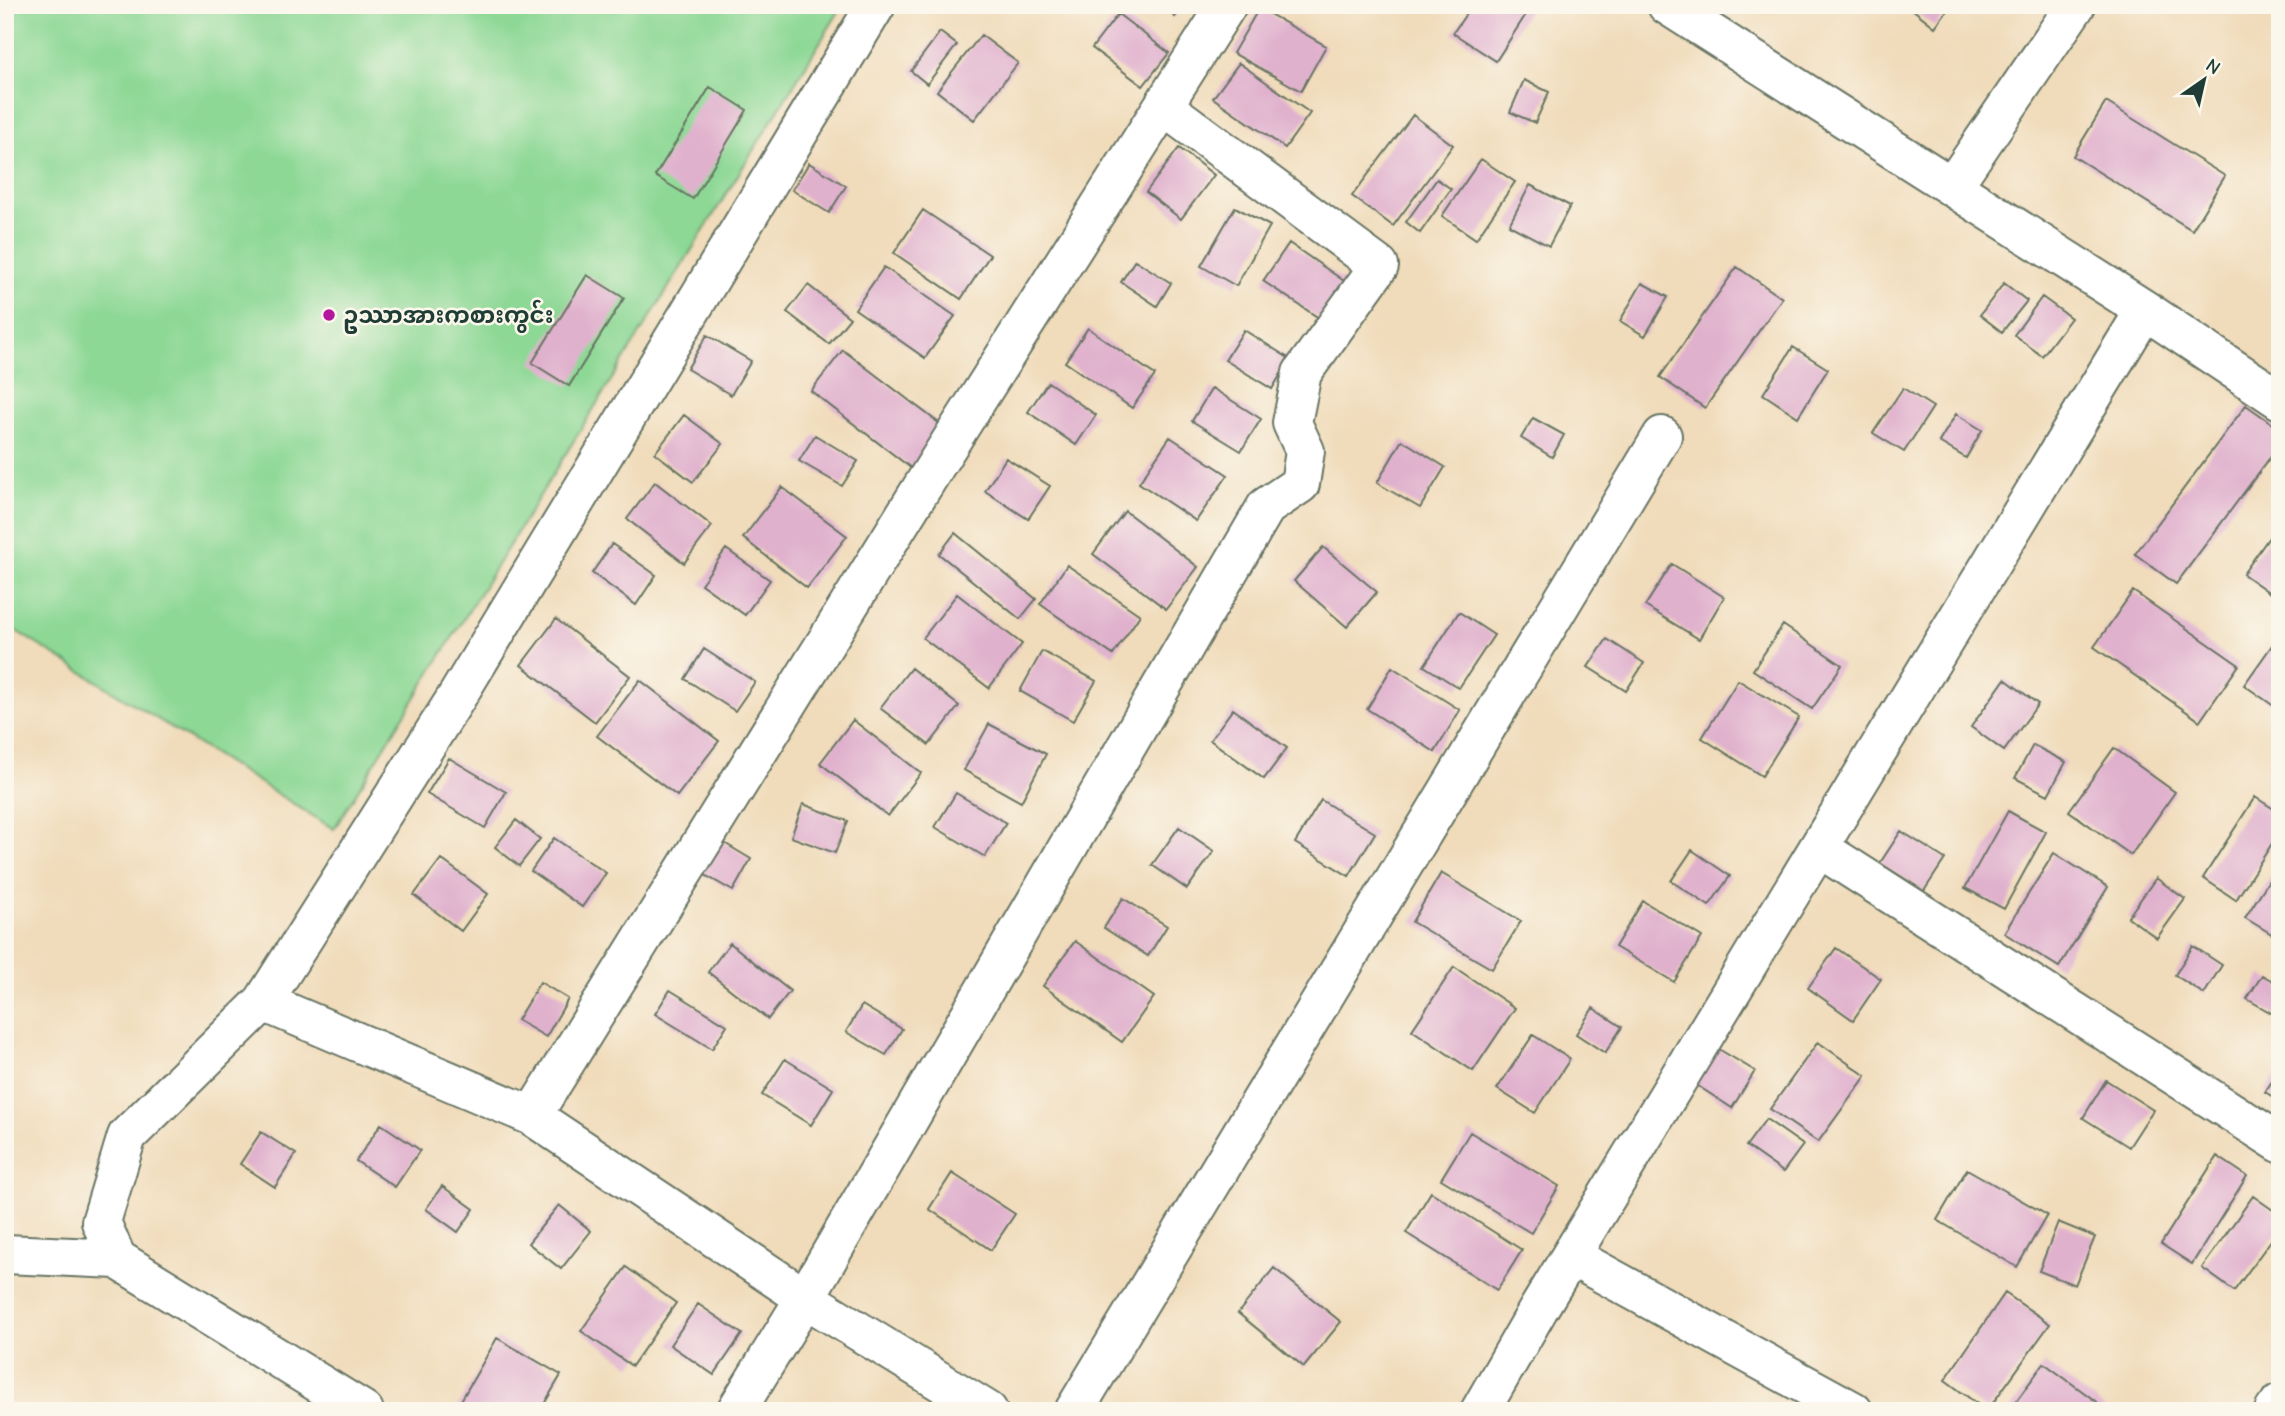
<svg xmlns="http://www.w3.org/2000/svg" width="2285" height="1416" viewBox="0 0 2285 1416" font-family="'Comic Neue','Noto Sans Myanmar',sans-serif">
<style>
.green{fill:#8dd895;stroke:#568a64;stroke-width:2}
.building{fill:#e0b1cd}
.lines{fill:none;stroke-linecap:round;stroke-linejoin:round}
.minor-casing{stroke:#687463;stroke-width:42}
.minor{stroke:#fff;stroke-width:38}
.poi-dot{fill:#b5179e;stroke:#fbf7ec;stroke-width:2.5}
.labels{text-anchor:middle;stroke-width:5;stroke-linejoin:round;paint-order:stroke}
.poi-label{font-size:23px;font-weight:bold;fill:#1f3d34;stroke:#fbf7ec;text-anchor:start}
</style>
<rect width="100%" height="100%" fill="#fbf7ec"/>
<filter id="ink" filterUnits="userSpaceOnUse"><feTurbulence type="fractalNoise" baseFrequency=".0143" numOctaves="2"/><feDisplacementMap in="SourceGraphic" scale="14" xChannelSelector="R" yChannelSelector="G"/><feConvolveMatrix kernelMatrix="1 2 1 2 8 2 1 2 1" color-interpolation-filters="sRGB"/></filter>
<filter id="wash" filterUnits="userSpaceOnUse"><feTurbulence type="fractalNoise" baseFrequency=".00686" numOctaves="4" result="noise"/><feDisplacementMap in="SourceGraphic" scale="28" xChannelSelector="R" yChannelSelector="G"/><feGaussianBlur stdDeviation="1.57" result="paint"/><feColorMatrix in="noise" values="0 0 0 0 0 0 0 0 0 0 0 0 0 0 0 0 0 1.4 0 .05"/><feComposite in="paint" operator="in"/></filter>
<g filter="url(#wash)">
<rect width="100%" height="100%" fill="#f0dbba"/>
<!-- green -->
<path class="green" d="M 5,5 L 843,5 L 334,829 L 5,624 Z"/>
<g id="blocks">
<!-- building -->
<path class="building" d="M 1160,5 L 1183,5 L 1175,17 Z
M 1472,5 L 1532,5 L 1496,61 L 1453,33 Z
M 1907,5 L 1951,5 L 1935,27 Z
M 2272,5 L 2280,5 L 2280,20 L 2268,12 Z
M 1259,8 L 1326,46 L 1301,91 L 1233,53 Z
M 1118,14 L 1169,53 L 1143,86 L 1092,48 Z
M 940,32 L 957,45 L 927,84 L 911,71 Z
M 981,35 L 1018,63 L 974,120 L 937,91 Z
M 1239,63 L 1310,113 L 1285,148 L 1213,98 Z
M 1524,80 L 1549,92 L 1535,123 L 1510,112 Z
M 710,87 L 747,110 L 693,199 L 655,176 Z
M 2106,102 L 2225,176 L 2192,230 L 2073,156 Z
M 1413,115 L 1453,145 L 1393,226 L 1352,196 Z
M 1179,148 L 1214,175 L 1181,219 L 1146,192 Z
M 1481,159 L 1515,182 L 1476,239 L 1442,216 Z
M 809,163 L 846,186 L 829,213 L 792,190 Z
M 1437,179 L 1451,189 L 1420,233 L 1406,222 Z
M 1530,185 L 1570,206 L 1549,246 L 1509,225 Z
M 1235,207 L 1270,226 L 1236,286 L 1201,266 Z
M 923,210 L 990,255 L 961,299 L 894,253 Z
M 1289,243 L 1347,283 L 1322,320 L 1263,281 Z
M 1135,260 L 1171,283 L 1157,306 L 1121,282 Z
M 884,267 L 955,316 L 925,358 L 855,309 Z
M 1737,267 L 1782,298 L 1705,408 L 1660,377 Z
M 587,275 L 624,298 L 569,386 L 532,363 Z
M 1642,283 L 1668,297 L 1645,336 L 1620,321 Z
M 2004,283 L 2027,301 L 2002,332 L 1980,315 Z
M 808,285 L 850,318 L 829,344 L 787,312 Z
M 2042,297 L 2071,318 L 2042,356 L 2014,335 Z
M 1088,328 L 1155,375 L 1132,408 L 1065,362 Z
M 1244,330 L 1290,359 L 1272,389 L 1225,360 Z
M 707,335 L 751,361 L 731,395 L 687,369 Z
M 1793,347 L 1828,369 L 1798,417 L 1763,394 Z
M 843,350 L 944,427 L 911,468 L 811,391 Z
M 1048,382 L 1096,415 L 1076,445 L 1028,412 Z
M 1212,388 L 1261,419 L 1241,451 L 1192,421 Z
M 1903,388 L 1933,407 L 1904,452 L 1873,433 Z
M 2246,405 L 2280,429 L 2280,444 L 2176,584 L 2135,554 Z
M 1956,414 L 1982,430 L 1966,458 L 1939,442 Z
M 684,415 L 723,444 L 693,482 L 655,453 Z
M 1533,418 L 1564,435 L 1552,457 L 1521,438 Z
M 815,435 L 858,461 L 842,486 L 799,461 Z
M 1170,437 L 1228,475 L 1196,521 L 1139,483 Z
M 1402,440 L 1445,467 L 1420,508 L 1377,483 Z
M 1006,458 L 1050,486 L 1028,519 L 985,491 Z
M 655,482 L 712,526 L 684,563 L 627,519 Z
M 782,487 L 847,536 L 807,588 L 743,538 Z
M 1125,511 L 1198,567 L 1166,609 L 1093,554 Z
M 2280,522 L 2280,600 L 2243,574 Z
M 955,533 L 1036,599 L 1020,619 L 939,554 Z
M 612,544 L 656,575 L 636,605 L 592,573 Z
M 1323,547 L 1377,592 L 1347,627 L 1294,581 Z
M 726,549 L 770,580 L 745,615 L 701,584 Z
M 1672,564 L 1724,597 L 1699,639 L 1645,606 Z
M 1067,565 L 1140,615 L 1113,655 L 1040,604 Z
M 2133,591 L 2239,665 L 2200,721 L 2094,647 Z
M 957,594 L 1022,644 L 989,688 L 923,638 Z
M 1459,612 L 1494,635 L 1459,688 L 1424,666 Z
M 556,619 L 630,676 L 595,722 L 521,665 Z
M 1783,625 L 1842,665 L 1812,709 L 1753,670 Z
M 2280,634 L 2280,707 L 2278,709 L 2244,685 Z
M 1607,639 L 1644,663 L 1626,691 L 1588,667 Z
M 704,649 L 755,682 L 735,711 L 685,679 Z
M 1042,651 L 1096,681 L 1073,721 L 1020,691 Z
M 1392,667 L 1460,710 L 1435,752 L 1367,709 Z
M 911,668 L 959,706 L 929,745 L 880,708 Z
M 2005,679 L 2038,704 L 2004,751 L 1971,727 Z
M 640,680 L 719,741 L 677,796 L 597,736 Z
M 1738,680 L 1799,717 L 1762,776 L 1702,738 Z
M 1233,709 L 1287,748 L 1264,779 L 1210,740 Z
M 853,720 L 921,773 L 888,816 L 820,763 Z
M 989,724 L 1046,754 L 1021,802 L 964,770 Z
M 2033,745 L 2066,762 L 2048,795 L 2015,778 Z
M 2114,748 L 2175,792 L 2131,855 L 2069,811 Z
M 449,758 L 506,792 L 485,828 L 427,794 Z
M 956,793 L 1006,823 L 985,857 L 935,827 Z
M 2255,797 L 2280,813 L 2280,831 L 2236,900 L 2203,878 Z
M 1321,800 L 1375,833 L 1349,876 L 1295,843 Z
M 803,804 L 848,821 L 835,853 L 791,837 Z
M 2008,811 L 2046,832 L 2004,909 L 1965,888 Z
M 516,820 L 540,839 L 519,866 L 495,847 Z
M 1179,827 L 1214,851 L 1187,889 L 1152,865 Z
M 1901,831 L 1945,859 L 1924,891 L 1880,863 Z
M 554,838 L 606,873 L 582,907 L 531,871 Z
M 716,838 L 751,859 L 733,891 L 698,871 Z
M 1692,850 L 1730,876 L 1709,906 L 1671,881 Z
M 2054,853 L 2108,887 L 2059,967 L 2004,933 Z
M 441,859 L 488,894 L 461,931 L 414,895 Z
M 2280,863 L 2280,939 L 2245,918 Z
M 1441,873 L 1521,921 L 1492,969 L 1412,922 Z
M 2156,878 L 2185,899 L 2157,938 L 2128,917 Z
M 1123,898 L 1167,926 L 1148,956 L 1104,928 Z
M 1643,901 L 1702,937 L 1674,982 L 1615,947 Z
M 1075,941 L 1154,997 L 1122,1042 L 1043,986 Z
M 730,943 L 790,991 L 768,1019 L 708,972 Z
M 2193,946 L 2222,965 L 2204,994 L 2175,975 Z
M 1836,948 L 1881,979 L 1853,1020 L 1808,988 Z
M 1454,967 L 1515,1008 L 1473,1071 L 1412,1030 Z
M 2262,975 L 2280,985 L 2280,1018 L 2247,999 Z
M 540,982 L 568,999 L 546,1037 L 517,1020 Z
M 670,990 L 727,1025 L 712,1049 L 655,1014 Z
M 862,1005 L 902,1029 L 886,1055 L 846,1032 Z
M 1593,1008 L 1622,1027 L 1605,1053 L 1576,1034 Z
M 1533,1035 L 1570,1059 L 1535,1113 L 1497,1089 Z
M 1818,1042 L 1866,1076 L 1818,1142 L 1770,1109 Z
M 1717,1048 L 1755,1071 L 1732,1108 L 1695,1084 Z
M 785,1059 L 833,1089 L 811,1125 L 762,1095 Z
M 2280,1069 L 2280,1101 L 2265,1092 Z
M 2106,1080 L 2153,1110 L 2129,1147 L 2083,1118 Z
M 1766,1119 L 1803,1145 L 1783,1172 L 1746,1146 Z
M 381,1124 L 420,1150 L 395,1187 L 356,1161 Z
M 261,1132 L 296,1154 L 275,1187 L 240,1164 Z
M 1470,1132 L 1559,1186 L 1531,1233 L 1441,1179 Z
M 2217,1156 L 2247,1176 L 2192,1264 L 2161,1244 Z
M 1967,1169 L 2047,1215 L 2017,1267 L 1937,1220 Z
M 952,1173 L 1015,1214 L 991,1250 L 929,1209 Z
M 442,1186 L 474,1209 L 458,1232 L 426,1209 Z
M 1431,1192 L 1522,1250 L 1497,1290 L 1406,1233 Z
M 2253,1196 L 2280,1215 L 2280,1228 L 2234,1291 L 2202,1268 Z
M 559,1205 L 591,1231 L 561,1269 L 528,1243 Z
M 2058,1222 L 2095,1237 L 2075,1285 L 2039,1271 Z
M 626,1267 L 676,1303 L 632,1366 L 581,1331 Z
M 1274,1268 L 1341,1322 L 1304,1367 L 1238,1313 Z
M 2005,1293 L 2050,1324 L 1987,1411 L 1945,1380 Z
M 698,1304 L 742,1334 L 714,1375 L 670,1345 Z
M 497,1338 L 561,1375 L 540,1411 L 455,1411 Z
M 2044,1363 L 2109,1411 L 2009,1411 Z"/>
</g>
</g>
<g filter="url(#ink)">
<use href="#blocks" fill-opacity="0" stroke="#687463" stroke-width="2"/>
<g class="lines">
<!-- minor casing -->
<g class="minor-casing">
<path id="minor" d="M 1667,5 L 2145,310 L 2280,400
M 1952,187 L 2076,5
M 1819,848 L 2280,1143
M 263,1002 L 532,1116 L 805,1298 L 988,1411
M 532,1116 L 944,452 L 1227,5
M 5,1254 L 117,1259
M 1571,1256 L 1853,1411
M 364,1411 L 117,1259 L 101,1222 L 127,1136 L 263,1002 L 456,698 L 876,5
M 736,1411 L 805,1298 L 1266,507 L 1300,484 L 1305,451 L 1292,423 L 1302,373 L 1379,266 L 1163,106
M 1074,1411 L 1662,436
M 1480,1411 L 1539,1308 L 2145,310
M 2274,1411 L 2280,1403"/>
</g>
<!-- minor -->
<use href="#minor" class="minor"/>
</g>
</g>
<!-- markers -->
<circle class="poi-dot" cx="329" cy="315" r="7"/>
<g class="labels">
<!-- poi labels -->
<g class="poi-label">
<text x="343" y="323">ဥဿာ‌အားကစားကွင်း</text>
</g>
</g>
<!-- margin -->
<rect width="2285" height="1416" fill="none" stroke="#fbf7ec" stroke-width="28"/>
<!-- north arrow -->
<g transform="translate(2204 80) rotate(34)" stroke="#fbf7ec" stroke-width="5" paint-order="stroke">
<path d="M0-5L12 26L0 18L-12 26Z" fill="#1f3d34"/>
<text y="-10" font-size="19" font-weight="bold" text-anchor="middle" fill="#1f3d34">N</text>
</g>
</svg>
